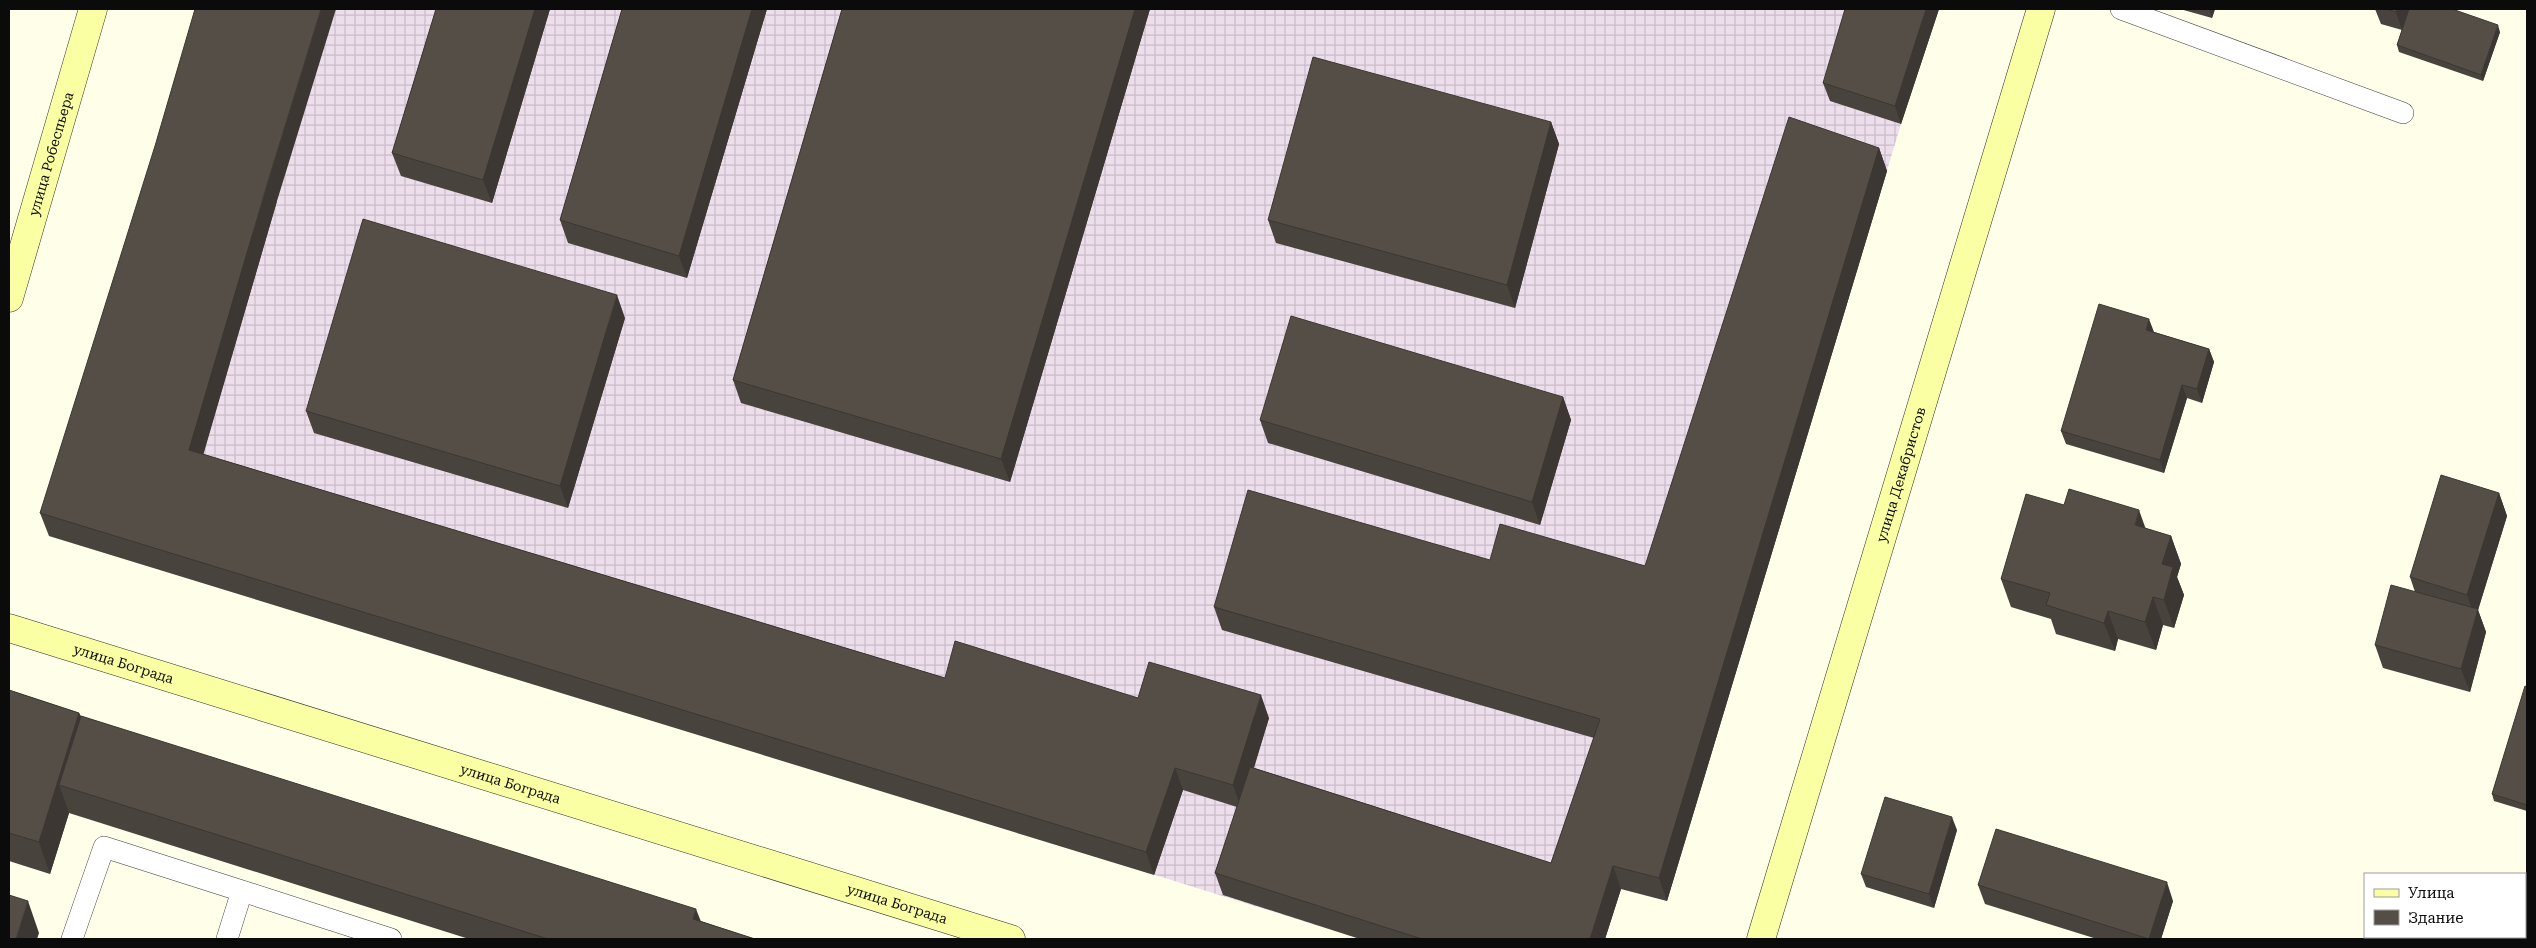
<svg xmlns="http://www.w3.org/2000/svg" width="2536" height="948" viewBox="0 0 2536 948" font-family="'Roboto Serif',serif">
<style>
.industrial{fill:url(#industrial-grid)}
.lines{fill:none;stroke-linecap:round;stroke-linejoin:round}
.lane-casing{stroke:#3e3e3e;stroke-width:22}
.secondary-casing{stroke:#2d2d2d;stroke-width:29}
.lane{stroke:#fff;stroke-width:21}
.secondary{stroke:#fbffa4;stroke-width:28}
.wall{fill:#49433d}
.shaded-wall{fill:#3c3732}
.building{fill:#554e47;stroke:#3c3732}
.labels{text-anchor:middle;stroke-width:5;stroke-linejoin:round;paint-order:stroke}
.street-label{font-size:14px;fill:#0b0b0b;stroke:#fff}
</style>
<defs>
<pattern id="industrial-grid" width="8" height="8" patternUnits="userSpaceOnUse" patternTransform="scale(1.25)"><rect width="8" height="8" fill="#ecdeeb"/><path d="M0 4h8M4 0v8" fill="none" stroke="#c9bdc8"/></pattern>
</defs>
<rect width="100%" height="100%" fill="#fffee9"/>
<!-- industrial -->
<path class="industrial" d="M 210,9 L 1939,9 L 1901,124 L 1667,901 L 1621,889 L 1605,939 L 1360,939 L 922,802 L 49,536 L 163,169 Z"/>
<g class="lines">
<!-- lane casing -->
<g class="lane-casing">
<path id="lane" d="M 2121,9 L 2403,113
M 72,939 L 104,847 L 242,891
M 227,939 L 242,891 L 391,939"/>
</g>
<!-- secondary casing -->
<g class="secondary-casing">
<g id="secondary">
<path id="s1" d="M 9,298 L 93,9"/>
<path id="s2" d="M 9,628 L 1011,939"/>
<path id="s3" d="M 1761,939 L 2041,9"/>
</g>
</g>
<!-- lane -->
<use href="#lane" class="lane"/>
<!-- secondary -->
<use href="#secondary" class="secondary"/>
</g>
<!-- wall -->
<path class="wall" d="M 436,9 L 550,9 L 492,203 L 401,176 L 392,153 Z
M 622,9 L 767,9 L 687,278 L 568,243 L 560,220 Z
M 842,9 L 1150,9 L 1010,482 L 741,403 L 733,380 Z
M 1939,9 L 1901,124 L 1830,101 L 1823,83 Z
M 2180,9 L 2215,9 L 2212,18 Z
M 2375,9 L 2452,9 L 2500,32 L 2483,81 L 2399,52 L 2397,45 L 2402,30 L 2381,24 Z
M 1551,122 L 1559,144 L 1515,308 L 1276,243 L 1268,220 Z
M 1879,148 L 1887,171 L 1667,901 L 1621,889 L 1605,939 L 1360,939 L 1223,895 L 1215,873 L 1237,807 L 1183,790 L 1154,875 L 49,536 L 40,513 L 277,201 L 203,454 L 945,678 L 1138,698 L 1269,718 L 1254,768 L 1551,863 L 1594,738 L 1222,630 L 1214,607 L 1490,560 L 1645,566 Z
M 625,318 L 568,508 L 314,433 L 306,411 Z
M 2154,332 L 2209,349 L 2214,362 L 2202,403 L 2187,398 L 2164,473 L 2066,444 L 2061,431 Z
M 1563,397 L 1571,420 L 1540,525 L 1268,443 L 1260,420 Z
M 2499,493 L 2507,516 L 2478,610 L 2486,632 L 2470,692 L 2383,668 L 2375,645 L 2415,592 L 2410,577 Z
M 2146,529 L 2171,536 L 2181,564 L 2177,577 L 2184,595 L 2174,628 L 2163,625 L 2156,650 L 2118,639 L 2115,651 L 2056,634 L 2051,619 L 2011,607 L 2001,579 Z
M 2527,687 L 2527,811 L 2494,801 L 2492,794 Z
M 9,690 L 79,713 L 81,716 L 755,939 L 469,939 L 69,813 L 50,874 L 9,861 Z
M 1957,830 L 1934,908 L 1866,887 L 1861,874 Z
M 1978,885 L 2173,901 L 2161,939 L 2097,939 L 1985,904 Z"/>
<!-- shaded-wall -->
<path class="shaded-wall" d="M 321,9 L 336,9 L 277,201 L 198,473 L 189,450 L 269,178 Z
M 535,9 L 550,9 L 492,203 L 483,180 Z
M 752,9 L 767,9 L 687,278 L 679,256 Z
M 1135,9 L 1150,9 L 1010,482 L 1001,459 Z
M 1926,9 L 1939,9 L 1901,124 L 1895,106 Z
M 2209,9 L 2215,9 L 2212,18 Z
M 2397,9 L 2409,9 L 2402,30 L 2396,12 Z
M 2498,25 L 2500,32 L 2483,81 L 2481,75 Z
M 1551,122 L 1559,144 L 1515,308 L 1507,285 Z
M 1879,148 L 1887,171 L 1667,901 L 1659,878 Z
M 617,295 L 625,318 L 568,508 L 560,486 Z
M 2149,319 L 2154,332 L 2151,343 L 2146,330 Z
M 2209,349 L 2214,362 L 2202,403 L 2197,389 Z
M 2182,385 L 2187,398 L 2164,473 L 2160,460 Z
M 1563,397 L 1571,420 L 1540,525 L 1532,502 Z
M 2499,493 L 2507,516 L 2478,610 L 2486,632 L 2470,692 L 2461,669 L 2476,618 L 2467,595 Z
M 2139,510 L 2149,538 L 2135,525 Z
M 2171,536 L 2181,564 L 2177,577 L 2184,595 L 2174,628 L 2164,600 L 2162,564 Z
M 2153,597 L 2163,625 L 2156,650 L 2145,622 Z
M 2108,611 L 2118,639 L 2115,651 L 2104,623 Z
M 1261,695 L 1269,718 L 1241,808 L 1233,785 Z
M 79,713 L 91,744 L 59,785 L 69,813 L 50,874 L 39,842 Z
M 1175,768 L 1183,790 L 1154,875 L 1146,852 Z
M 1952,817 L 1957,830 L 1934,908 L 1929,894 Z
M 1613,866 L 1621,889 L 1605,939 L 1590,939 Z
M 2167,882 L 2173,901 L 2161,939 L 2149,939 Z
M 28,901 L 39,933 L 37,939 L 16,939 Z
M 696,909 L 707,937 L 693,919 Z"/>
<!-- building -->
<path class="building" d="M 195,9 L 321,9 L 269,178 L 189,450 L 945,678 L 955,641 L 1138,698 L 1149,662 L 1261,695 L 1233,785 L 1175,768 L 1146,852 L 40,513 L 155,146 Z
M 436,9 L 535,9 L 483,180 L 392,153 Z
M 622,9 L 752,9 L 679,256 L 560,220 Z
M 842,9 L 1135,9 L 1001,459 L 733,380 Z
M 1845,9 L 1926,9 L 1895,106 L 1823,83 Z
M 2386,9 L 2397,9 L 2396,12 Z
M 2409,9 L 2452,9 L 2498,25 L 2481,75 L 2397,45 Z
M 1313,57 L 1551,122 L 1507,285 L 1268,220 Z
M 1789,117 L 1879,148 L 1659,878 L 1613,866 L 1590,939 L 1422,939 L 1215,873 L 1250,767 L 1551,863 L 1600,719 L 1214,607 L 1248,490 L 1490,560 L 1500,524 L 1645,566 Z
M 363,219 L 617,295 L 560,486 L 306,411 Z
M 2099,304 L 2149,319 L 2146,330 L 2209,349 L 2197,389 L 2182,385 L 2160,460 L 2061,431 Z
M 1291,316 L 1563,397 L 1532,502 L 1260,420 Z
M 2441,475 L 2499,493 L 2467,595 L 2410,577 Z
M 2069,489 L 2139,510 L 2135,525 L 2171,536 L 2162,564 L 2173,567 L 2164,600 L 2153,597 L 2145,622 L 2108,611 L 2104,623 L 2046,605 L 2050,593 L 2001,579 L 2026,494 L 2064,505 Z
M 2391,585 L 2478,609 L 2461,669 L 2375,645 Z
M 2525,686 L 2527,687 L 2527,805 L 2492,794 Z
M 9,690 L 79,713 L 39,842 L 9,833 Z
M 81,716 L 696,909 L 693,919 L 755,939 L 548,939 L 59,785 Z
M 1885,797 L 1952,817 L 1929,894 L 1861,874 Z
M 1996,829 L 2167,882 L 2149,939 L 1978,885 Z
M 9,895 L 28,901 L 16,939 L 9,939 Z"/>
<g class="labels">
<!-- street labels -->
<g class="street-label">
<text dy="5" stroke="none"><textPath href="#s1" startOffset="150">улица Робеспьера</textPath></text>
<text dy="5" stroke="none"><textPath href="#s3" startOffset="485">улица Декабристов</textPath></text>
<text dy="5" stroke="none"><textPath href="#s2" startOffset="120">улица Бограда</textPath></text>
<text dy="5" stroke="none"><textPath href="#s2" startOffset="525">улица Бограда</textPath></text>
<text dy="5" stroke="none"><textPath href="#s2" startOffset="930">улица Бограда</textPath></text>
</g>
</g>
<!-- border -->
<rect width="2536" height="948" fill="none" stroke="#0b0b0b" stroke-width="20"/>
<!-- legend -->
<rect x="2364" y="873" width="162" height="65" fill="#ffffff" stroke="#9d9d9d"/>
<rect x="2374" y="889" width="25" height="8" fill="#fbffa4" stroke="#9d9d9d"/>
<text x="2408" y="898" font-size="15" fill="#0b0b0b">Улица</text>
<rect x="2374" y="910" width="25" height="15" fill="#554e47" stroke="#9d9d9d"/>
<text x="2408" y="923" font-size="15" fill="#0b0b0b">Здание</text>
</svg>
